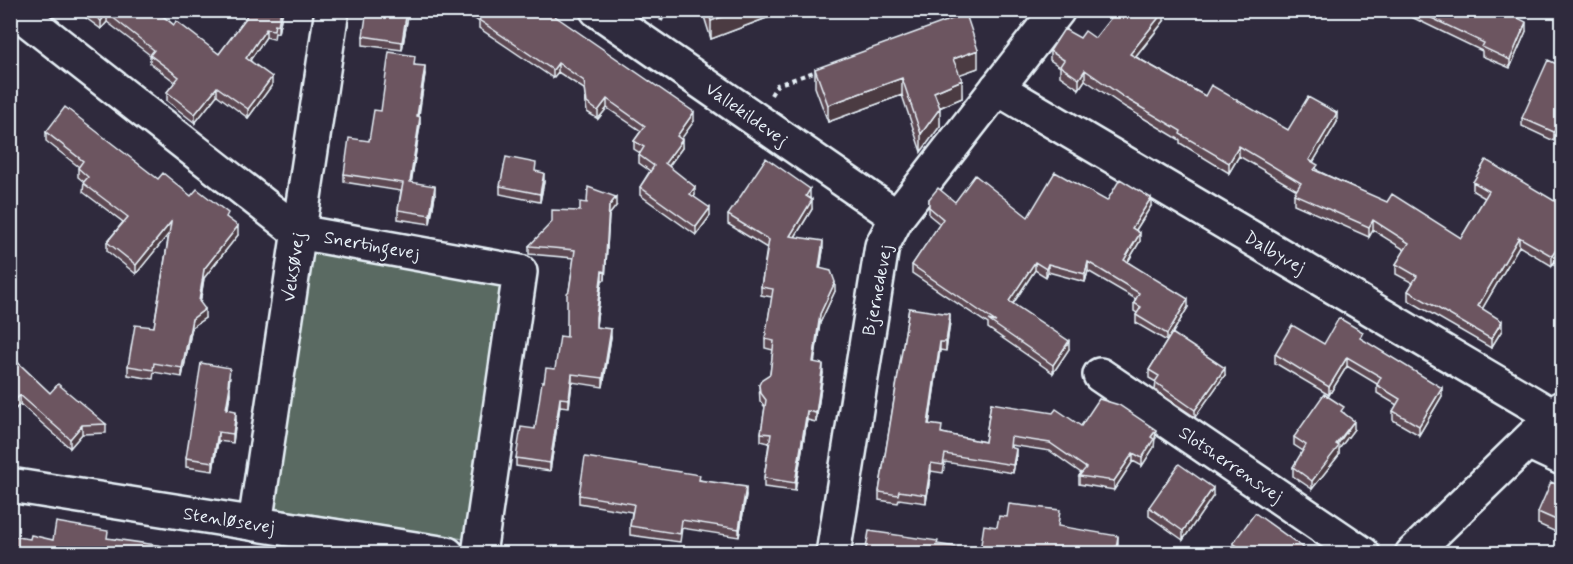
<svg xmlns="http://www.w3.org/2000/svg" width="1573" height="564" viewBox="0 0 1573 564" font-family="Mynerve,sans-serif">
<style>
.green{fill:#5a6b62;stroke:#a1aead;stroke-width:1.5}
.lines{fill:none;stroke-linecap:round;stroke-linejoin:round}
.minor-casing{stroke:#e8f1f8;stroke-width:38}
.path{stroke:#e8f1f8;stroke-width:4;stroke-dasharray:4.5 4.5;stroke-linecap:butt}
.minor{stroke:#2f2a3d;stroke-width:33}
.wall{fill:#5d4853;stroke:#e8f1f8;stroke-width:1.5}
.shaded-wall{fill:#4c3b43;stroke:#e8f1f8;stroke-width:1.5}
.building{fill:#6c5460;stroke:#e8f1f8;stroke-width:1.5}
.labels{text-anchor:middle;stroke-width:4.5;stroke-linejoin:round;paint-order:stroke}
.street-label{font-size:18px;fill:#e8f1f8;stroke:#2f2a3d}
</style>
<rect width="100%" height="100%" fill="#2f2a3d"/>
<filter id="ink" filterUnits="userSpaceOnUse"><feTurbulence type="fractalNoise" baseFrequency=".0167" numOctaves="2"/><feDisplacementMap in="SourceGraphic" scale="12" xChannelSelector="R" yChannelSelector="G"/><feConvolveMatrix kernelMatrix="1 2 1 2 8 2 1 2 1" color-interpolation-filters="sRGB"/></filter>
<g filter="url(#ink)">
<!-- green -->
<path class="green" d="M 311,252 L 510,281 L 469,540 L 273,508 Z"/>
<g class="lines">
<!-- minor casing -->
<g class="minor-casing">
<path id="minor" d="M 15,10 L 298,232 L 520,272 L 479,554
M 597,10 L 897,217
M 997,88 L 1553,416
M 1100,375 L 1363,554
M 1528,442 L 1562,458
M 10,485 L 447,554
M 255,524 L 332,10
M 833,554 L 882,246 L 897,217 L 1058,10
M 1412,554 L 1562,408"/>
</g>
<!-- path -->
<path class="path" d="M 924,10 L 930,28
M 963,16 L 977,10
M 661,21 L 665,10
M 771,95 L 777,85 L 819,70"/>
<!-- minor -->
<use href="#minor" class="minor"/>
</g>
<!-- wall -->
<path class="wall" d="M 78,10 L 155,10 L 174,25 L 219,54 L 246,18 L 247,10 L 283,10 L 278,33 L 275,32 L 274,39 L 266,37 L 250,60 L 272,85 L 248,118 L 217,95 L 195,123 L 167,101 L 167,92 L 175,82 L 150,63 L 150,55 L 107,22 L 101,29 L 78,12 Z
M 409,10 L 402,50 L 363,45 L 363,36 Z
M 463,10 L 546,10 L 694,121 L 681,139 L 682,148 L 669,166 L 695,195 L 694,197 L 710,216 L 696,235 L 640,195 L 640,187 L 650,171 L 639,163 L 639,155 L 640,153 L 634,149 L 634,141 L 641,131 L 607,108 L 598,119 L 587,112 L 584,89 L 558,72 L 553,78 L 479,28 L 479,22 Z
M 702,10 L 788,10 L 711,39 Z
M 1397,10 L 1516,10 L 1515,17 L 1526,31 L 1510,68 L 1482,56 L 1482,51 Z
M 1164,21 L 1136,57 L 1205,96 L 1288,130 L 1337,122 L 1313,162 L 1318,171 L 1461,238 L 1485,198 L 1473,191 L 1473,182 L 1563,206 L 1563,248 L 1552,266 L 1519,246 L 1482,309 L 1502,330 L 1491,348 L 1408,300 L 1408,291 L 1413,283 L 1396,274 L 1396,264 L 1405,250 L 1373,230 L 1369,237 L 1294,204 L 1294,194 L 1297,190 L 1239,156 L 1229,173 L 1180,143 L 1180,140 L 1125,107 L 1085,80 L 1079,89 L 1060,76 L 1060,67 L 1050,60 L 1050,51 L 1080,38 L 1095,38 Z
M 415,65 L 425,74 L 419,116 L 420,125 L 411,183 L 435,195 L 430,224 L 398,219 L 398,210 L 401,191 L 344,182 L 344,174 L 369,141 L 381,111 Z
M 1563,67 L 1563,122 L 1554,141 L 1522,126 L 1522,118 Z
M 978,68 L 960,74 L 962,98 L 939,108 L 940,126 L 921,152 L 902,95 L 828,122 L 815,87 L 815,69 Z
M 46,132 L 158,179 L 191,196 L 228,219 L 238,235 L 204,278 L 200,303 L 205,318 L 192,327 L 182,377 L 154,372 L 153,379 L 128,375 L 128,366 L 154,327 L 169,233 L 136,274 L 107,251 L 107,242 L 123,222 L 83,192 L 84,182 L 78,177 L 78,168 L 79,167 L 46,141 Z
M 536,172 L 544,182 L 540,202 L 500,194 L 500,186 Z
M 810,198 L 812,209 L 795,237 L 823,250 L 820,269 L 835,291 L 820,323 L 814,362 L 823,373 L 816,422 L 807,420 L 795,491 L 764,487 L 764,478 L 769,443 L 761,441 L 761,433 L 765,407 L 760,401 L 759,385 L 770,374 L 773,350 L 765,348 L 765,339 L 772,297 L 761,295 L 761,287 L 767,248 L 728,224 L 728,215 Z
M 929,199 L 955,202 L 1028,217 L 1107,201 L 1151,206 L 1136,230 L 1140,241 L 1128,262 L 1188,307 L 1172,334 L 1225,375 L 1195,417 L 1155,390 L 1156,382 L 1149,378 L 1149,370 L 1167,341 L 1136,323 L 1136,315 L 1137,313 L 1134,311 L 1134,303 L 1136,299 L 1088,271 L 1085,282 L 1048,272 L 1046,277 L 1035,270 L 1013,304 L 1069,349 L 1053,373 L 988,328 L 988,324 L 912,273 L 912,265 L 940,224 L 929,215 Z
M 616,206 L 609,215 L 605,280 L 602,280 L 596,326 L 596,327 L 611,337 L 603,387 L 572,382 L 569,407 L 560,406 L 550,471 L 516,466 L 516,458 L 535,429 L 544,382 L 555,369 L 567,337 L 569,291 L 574,258 L 529,254 L 529,246 L 580,211 Z
M 909,308 L 950,322 L 946,351 L 940,350 L 929,424 L 942,433 L 985,442 L 991,403 L 1081,426 L 1156,438 L 1154,440 L 1154,447 L 1142,466 L 1133,461 L 1114,490 L 1079,484 L 1079,476 L 1081,473 L 1050,451 L 1011,445 L 1011,448 L 1016,457 L 1013,473 L 945,462 L 943,473 L 931,471 L 926,503 L 899,499 L 898,503 L 879,500 L 879,492 Z
M 1363,340 L 1442,396 L 1419,435 L 1393,420 L 1393,411 L 1397,405 L 1377,393 L 1377,384 L 1347,366 L 1329,395 L 1275,363 L 1275,354 L 1324,344 Z
M 10,355 L 50,393 L 106,424 L 106,433 L 82,434 L 70,448 L 20,404 L 10,415 Z
M 230,377 L 229,386 L 230,394 L 228,409 L 236,420 L 233,443 L 218,441 L 213,471 L 186,467 L 186,458 Z
M 1344,413 L 1354,429 L 1339,449 L 1339,455 L 1312,489 L 1293,476 L 1293,467 L 1303,451 L 1294,445 L 1294,437 Z
M 700,480 L 746,495 L 739,537 L 682,528 L 680,542 L 630,535 L 630,526 L 632,512 L 579,503 L 579,495 Z
M 1563,487 L 1563,535 L 1538,524 L 1538,512 Z
M 1213,496 L 1183,540 L 1149,516 L 1149,507 Z
M 1233,543 L 1312,554 L 1237,554 L 1233,551 Z"/>
<!-- shaded-wall -->
<path class="shaded-wall" d="M 281,10 L 283,10 L 278,33 L 278,25 Z
M 407,10 L 409,10 L 402,50 L 402,42 Z
M 739,10 L 788,10 L 711,39 L 711,21 Z
M 1514,10 L 1516,10 L 1516,16 L 1512,24 L 1512,15 Z
M 1164,11 L 1164,21 L 1130,63 L 1130,54 Z
M 107,13 L 107,22 L 101,29 L 101,21 Z
M 1526,22 L 1526,31 L 1510,68 L 1510,60 Z
M 266,29 L 266,37 L 246,66 L 246,58 Z
M 978,50 L 978,68 L 953,77 L 953,59 Z
M 558,63 L 558,72 L 553,78 L 553,70 Z
M 425,66 L 425,74 L 417,124 L 417,116 Z
M 1085,70 L 1085,80 L 1079,89 L 1079,79 Z
M 272,77 L 272,85 L 248,118 L 248,109 Z
M 902,78 L 902,95 L 828,122 L 828,105 Z
M 962,80 L 962,98 L 934,110 L 934,92 Z
M 217,87 L 217,95 L 195,123 L 195,114 Z
M 607,99 L 607,108 L 598,119 L 598,111 Z
M 940,108 L 940,126 L 921,152 L 921,134 Z
M 694,112 L 694,121 L 677,145 L 677,136 Z
M 1337,113 L 1337,122 L 1309,169 L 1309,160 Z
M 1563,114 L 1563,122 L 1554,141 L 1554,132 Z
M 420,117 L 420,125 L 410,191 L 410,182 Z
M 682,140 L 682,148 L 665,171 L 665,163 Z
M 1239,146 L 1239,156 L 1229,173 L 1229,163 Z
M 544,173 L 544,182 L 540,202 L 540,194 Z
M 435,186 L 435,195 L 430,224 L 430,215 Z
M 695,187 L 695,195 L 690,202 L 690,194 Z
M 810,189 L 810,198 L 806,205 L 806,196 Z
M 616,197 L 616,206 L 609,215 L 605,280 L 609,206 Z
M 1151,198 L 1151,206 L 1132,236 L 1132,228 Z
M 812,200 L 812,209 L 790,245 L 790,236 Z
M 710,208 L 710,216 L 696,235 L 696,227 Z
M 1373,220 L 1373,230 L 1369,237 L 1369,227 Z
M 171,222 L 171,231 L 136,274 L 136,265 Z
M 238,226 L 238,235 L 204,278 L 199,310 L 199,301 L 204,269 Z
M 1140,233 L 1140,241 L 1124,268 L 1124,260 Z
M 1519,237 L 1519,246 L 1478,316 L 1478,306 Z
M 1563,239 L 1563,248 L 1552,266 L 1552,256 Z
M 823,241 L 823,250 L 819,277 L 819,268 Z
M 1035,262 L 1035,270 L 1009,309 L 1009,301 Z
M 1088,262 L 1088,271 L 1085,282 L 1085,274 Z
M 1048,264 L 1048,272 L 1046,277 L 1046,269 Z
M 602,271 L 602,280 L 596,326 L 596,317 Z
M 835,282 L 835,291 L 820,323 L 813,371 L 813,362 L 820,314 Z
M 1188,299 L 1188,307 L 1167,342 L 1167,334 Z
M 205,309 L 205,318 L 192,327 L 182,377 L 182,368 L 192,319 Z
M 950,314 L 950,322 L 946,351 L 946,342 Z
M 1502,321 L 1502,330 L 1491,348 L 1491,339 Z
M 611,329 L 611,337 L 603,387 L 603,378 Z
M 1069,341 L 1069,349 L 1053,373 L 1053,365 Z
M 940,342 L 940,350 L 928,432 L 928,424 Z
M 1347,357 L 1347,366 L 1329,395 L 1329,387 Z
M 823,364 L 823,373 L 816,422 L 816,413 Z
M 1225,368 L 1225,375 L 1195,417 L 1195,410 Z
M 572,374 L 572,382 L 569,407 L 569,399 Z
M 230,386 L 230,394 L 226,418 L 226,409 Z
M 1442,388 L 1442,396 L 1419,435 L 1419,426 Z
M 20,395 L 20,404 L 10,415 L 10,406 Z
M 560,398 L 560,406 L 550,471 L 550,463 Z
M 236,411 L 236,420 L 233,443 L 233,434 Z
M 807,411 L 807,420 L 795,491 L 795,483 Z
M 1354,421 L 1354,429 L 1339,449 L 1339,455 L 1312,489 L 1312,481 Z
M 82,425 L 82,434 L 70,448 L 70,439 Z
M 1156,430 L 1154,447 L 1142,466 L 1142,458 L 1151,437 Z
M 218,432 L 218,441 L 213,471 L 213,462 Z
M 1016,449 L 1016,457 L 1013,473 L 1013,465 Z
M 1133,453 L 1133,461 L 1114,490 L 1114,481 Z
M 931,463 L 931,471 L 926,503 L 926,495 Z
M 746,487 L 746,495 L 739,537 L 739,529 Z
M 1213,488 L 1213,496 L 1183,540 L 1183,531 Z
M 1118,536 L 1118,544 L 1116,554 L 1115,554 Z"/>
<!-- building -->
<path class="building" d="M 87,10 L 155,10 L 174,25 L 176,21 L 219,54 L 246,18 L 247,10 L 281,10 L 278,25 L 275,24 L 274,30 L 266,29 L 246,58 L 272,77 L 248,109 L 217,87 L 195,114 L 167,92 L 179,77 L 150,55 L 154,50 L 107,13 L 101,21 Z
M 367,10 L 407,10 L 402,42 L 363,36 Z
M 475,10 L 546,10 L 694,112 L 677,136 L 682,140 L 665,163 L 695,187 L 690,194 L 710,208 L 696,227 L 640,187 L 654,166 L 639,155 L 644,147 L 634,141 L 645,126 L 607,99 L 598,111 L 587,103 L 584,81 L 558,63 L 553,70 L 479,20 L 482,16 Z
M 708,10 L 739,10 L 711,21 Z
M 1117,10 L 1164,11 L 1130,54 L 1205,96 L 1211,85 L 1288,130 L 1308,97 L 1337,113 L 1309,160 L 1318,165 L 1314,170 L 1387,202 L 1392,194 L 1461,238 L 1489,191 L 1473,182 L 1486,160 L 1563,206 L 1563,239 L 1552,256 L 1519,237 L 1478,306 L 1502,321 L 1491,339 L 1408,291 L 1417,276 L 1396,264 L 1409,243 L 1373,220 L 1369,227 L 1294,194 L 1301,183 L 1239,146 L 1229,163 L 1180,134 L 1181,131 L 1125,98 L 1085,70 L 1079,79 L 1060,66 L 1064,60 L 1050,51 L 1064,29 L 1080,38 L 1085,31 L 1095,38 Z
M 1415,10 L 1514,10 L 1512,15 L 1526,22 L 1510,60 L 1482,47 L 1484,43 Z
M 966,14 L 978,50 L 953,59 L 962,80 L 934,92 L 940,108 L 921,134 L 902,78 L 828,105 L 815,69 Z
M 389,52 L 415,56 L 414,65 L 425,66 L 417,116 L 420,117 L 410,182 L 435,186 L 430,215 L 398,210 L 403,183 L 344,174 L 349,138 L 369,141 L 374,110 L 381,111 Z
M 1548,60 L 1563,67 L 1563,114 L 1554,132 L 1522,118 Z
M 65,107 L 158,179 L 163,173 L 191,196 L 197,189 L 228,213 L 226,217 L 238,226 L 204,269 L 199,301 L 205,309 L 192,319 L 182,368 L 154,363 L 153,370 L 128,366 L 135,325 L 154,327 L 171,222 L 136,265 L 107,242 L 128,217 L 83,183 L 88,177 L 78,168 L 83,161 L 46,132 Z
M 506,157 L 536,163 L 535,171 L 544,173 L 540,194 L 500,186 Z
M 766,158 L 810,189 L 806,196 L 812,200 L 790,236 L 823,241 L 819,268 L 831,271 L 835,282 L 820,314 L 813,362 L 823,364 L 816,413 L 807,411 L 795,483 L 764,478 L 771,434 L 761,433 L 766,400 L 760,392 L 759,385 L 762,379 L 770,374 L 774,341 L 765,339 L 773,289 L 761,287 L 769,240 L 728,215 Z
M 1055,172 L 1107,201 L 1120,179 L 1151,198 L 1132,228 L 1140,233 L 1124,260 L 1188,299 L 1167,334 L 1136,315 L 1141,307 L 1134,303 L 1139,293 L 1088,262 L 1085,274 L 1048,264 L 1046,269 L 1035,262 L 1009,301 L 1069,341 L 1053,365 L 988,320 L 996,322 L 912,265 L 943,219 L 929,207 L 929,199 L 938,188 L 955,202 L 975,175 L 1028,217 Z
M 588,187 L 616,197 L 609,206 L 605,272 L 602,271 L 596,317 L 596,327 L 611,329 L 603,378 L 572,374 L 569,399 L 560,398 L 550,463 L 516,458 L 521,427 L 535,429 L 542,382 L 544,382 L 546,368 L 555,369 L 560,336 L 567,337 L 567,293 L 569,291 L 575,250 L 529,246 L 552,222 L 552,210 L 580,211 L 580,202 L 587,203 Z
M 909,308 L 950,314 L 946,342 L 940,342 L 928,424 L 942,426 L 941,433 L 985,442 L 991,403 L 1053,413 L 1056,409 L 1081,426 L 1099,399 L 1119,405 L 1156,430 L 1151,437 L 1154,439 L 1142,458 L 1133,453 L 1114,481 L 1079,476 L 1086,468 L 1050,443 L 1011,437 L 1010,447 L 1016,449 L 1013,465 L 945,454 L 943,465 L 931,463 L 926,495 L 899,491 L 898,495 L 879,492 Z
M 1339,318 L 1363,332 L 1360,338 L 1442,388 L 1419,426 L 1393,411 L 1400,399 L 1377,385 L 1381,377 L 1347,357 L 1329,387 L 1275,354 L 1292,325 L 1324,344 Z
M 1172,333 L 1225,368 L 1195,410 L 1155,382 L 1159,376 L 1149,370 Z
M 10,355 L 50,393 L 58,384 L 106,424 L 82,425 L 70,439 L 20,395 L 10,406 Z
M 201,363 L 230,368 L 228,385 L 230,386 L 226,409 L 236,411 L 233,434 L 218,432 L 213,462 L 186,458 Z
M 1324,394 L 1344,407 L 1341,411 L 1354,421 L 1336,444 L 1339,446 L 1312,481 L 1293,467 L 1306,445 L 1294,437 Z
M 585,457 L 700,475 L 699,480 L 746,487 L 739,529 L 682,520 L 680,534 L 630,526 L 634,504 L 579,495 Z
M 1179,464 L 1213,488 L 1183,531 L 1149,507 Z
M 1551,482 L 1563,487 L 1563,523 L 1538,512 Z
M 1009,504 L 1060,510 L 1058,526 L 1118,536 L 1115,554 L 994,554 L 980,551 L 984,525 L 997,527 L 999,516 L 1007,517 Z
M 1255,513 L 1312,554 L 1249,554 L 1233,543 Z
M 56,522 L 108,531 L 107,538 L 177,548 L 176,554 L 10,554 L 10,536 L 30,539 L 31,535 L 53,540 Z
M 869,531 L 938,541 L 937,544 L 975,550 L 974,554 L 865,554 Z
M 1515,548 L 1526,554 L 1514,554 Z
M 354,550 L 378,553 L 378,554 L 354,554 Z
M 242,552 L 255,554 L 242,554 Z"/>
</g>
<g class="labels">
<!-- street labels -->
<g class="street-label">
<text transform="translate(747 114) rotate(35)" y="6">Vallekildevej</text>
<text transform="translate(372 245) rotate(10)" y="6">Snertingevej</text>
<text transform="translate(1275 252) rotate(30)" y="6">Dalbyvej</text>
<text transform="translate(293 267) rotate(-82)" y="6">Veksøvej</text>
<text transform="translate(877 290) rotate(-79)" y="6">Bjernedevej</text>
<text transform="translate(1231 464) rotate(34)" y="6">Slotsherrensvej</text>
<text transform="translate(229 520) rotate(9)" y="6">Stenløsevej</text>
</g>
</g>
<!-- margin -->
<rect width="1573" height="564" fill="none" stroke="#2f2a3d" stroke-width="36"/>
<rect x="18" y="18" width="1537" height="528" fill="none" stroke="#e8f1f8" stroke-width="2" filter="url(#ink)"/>
</svg>
